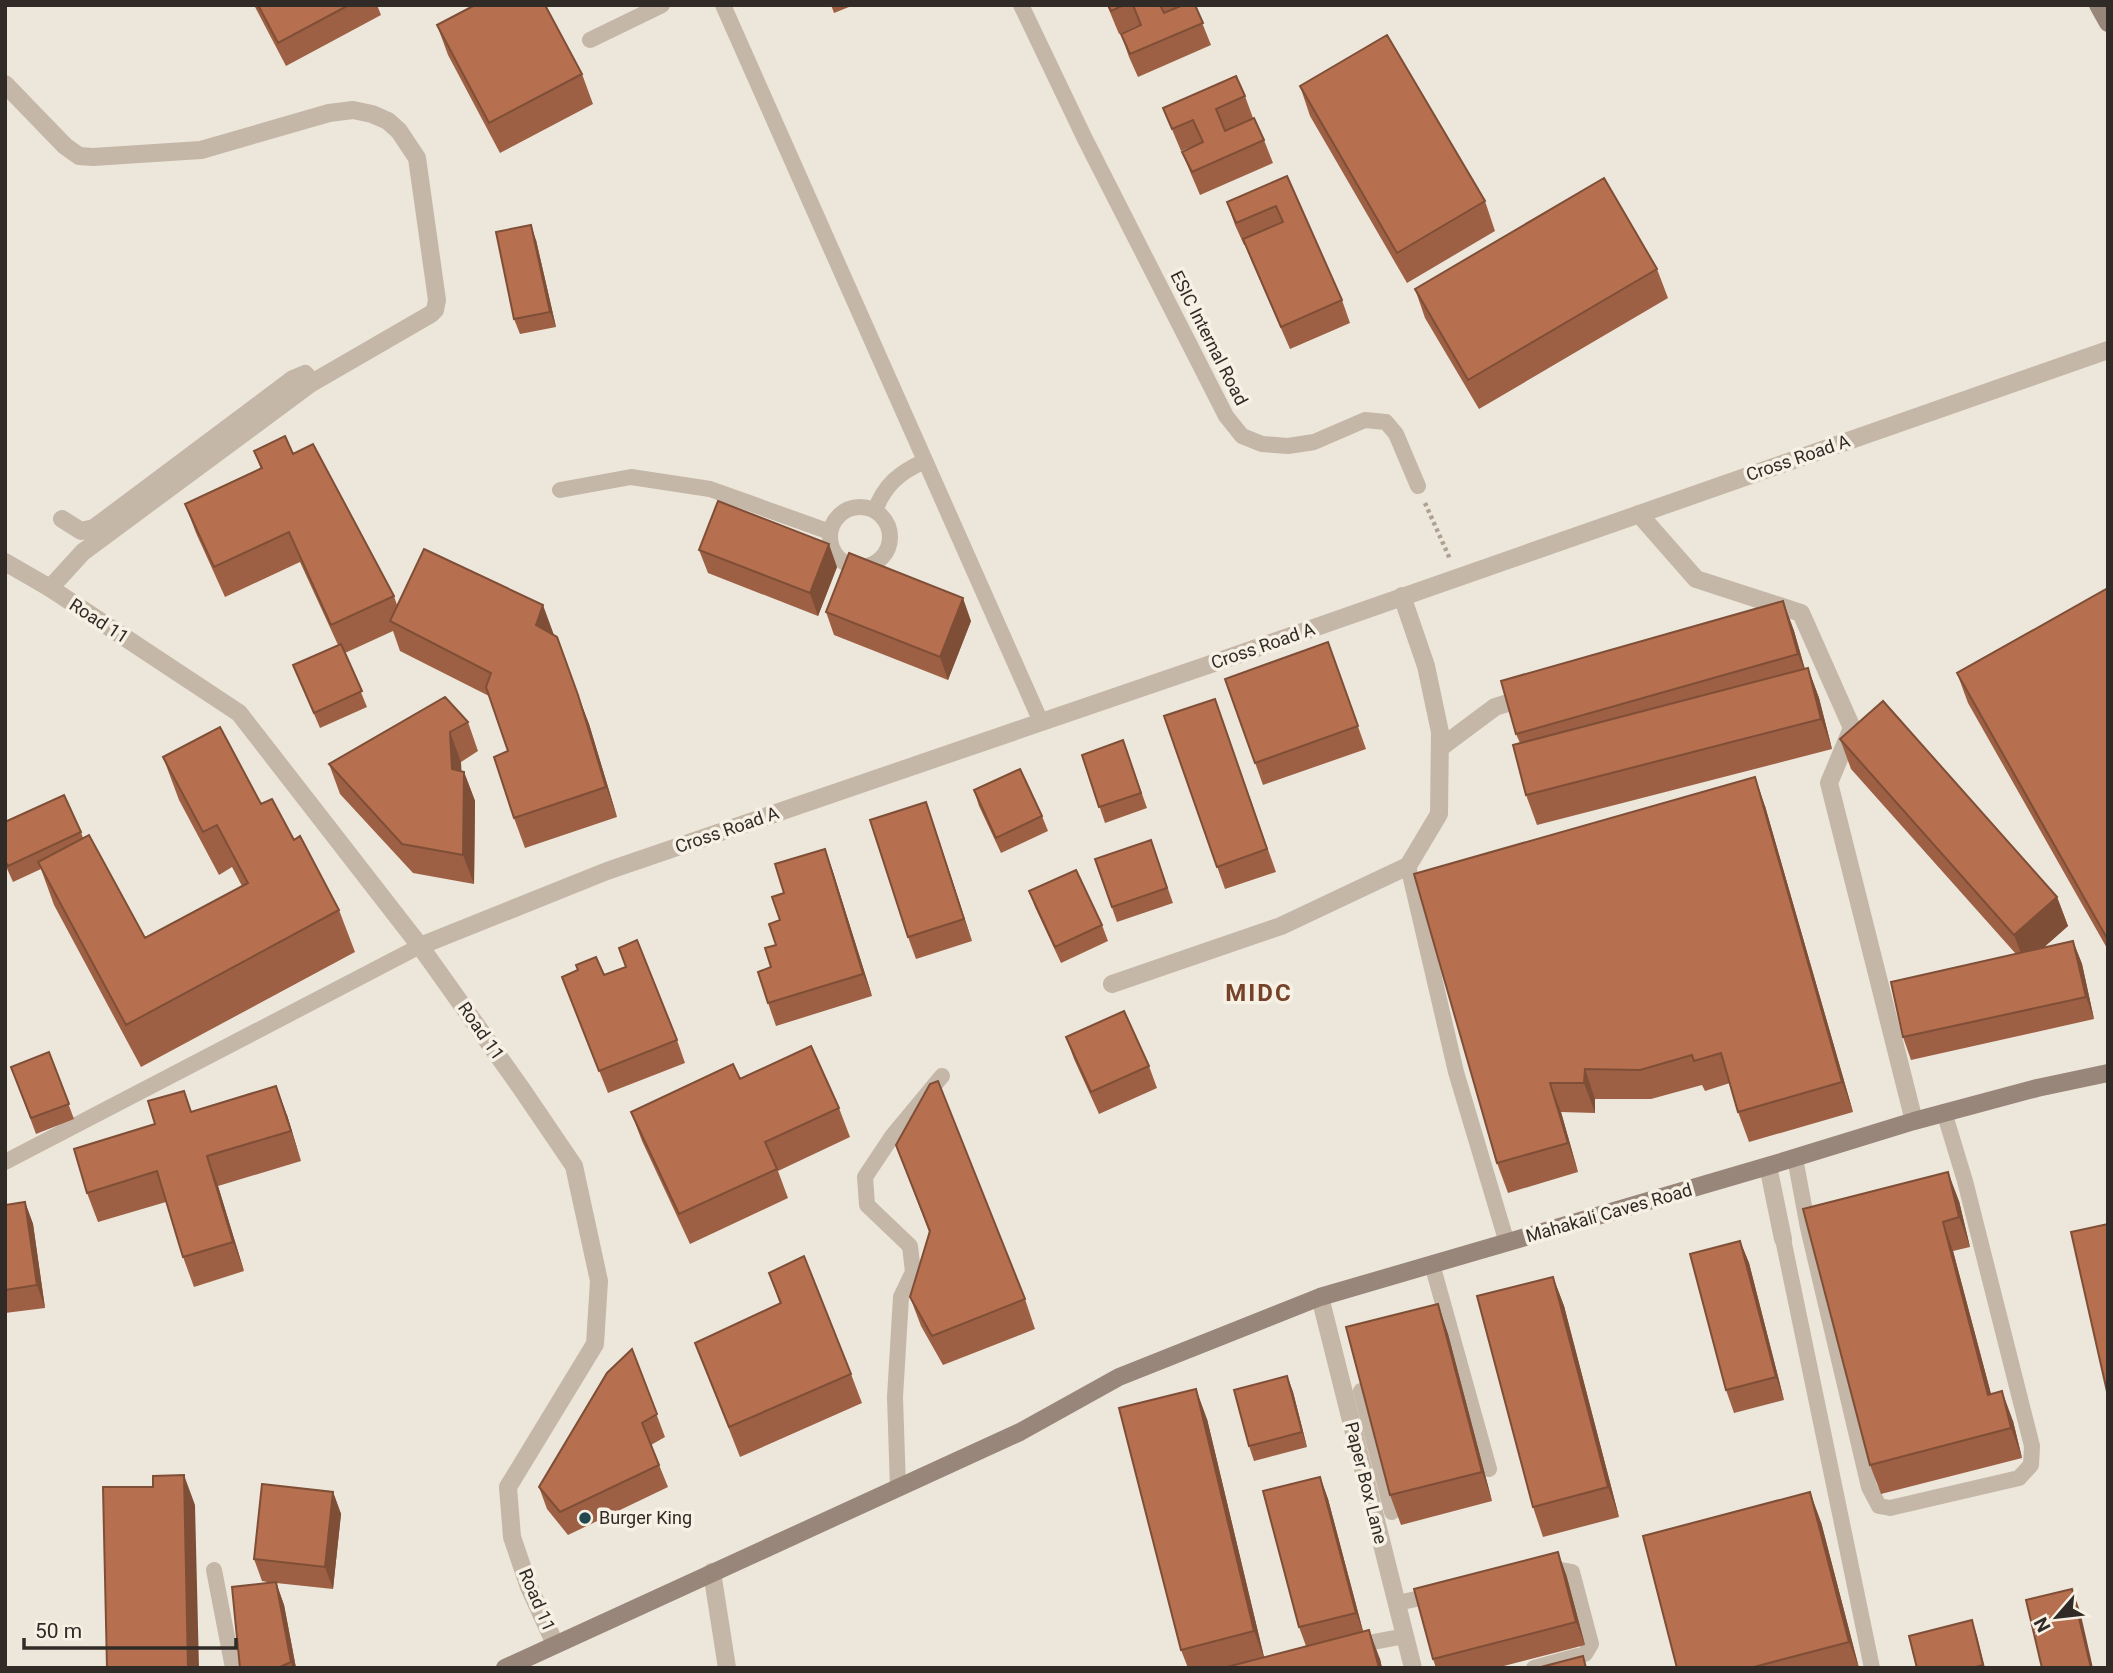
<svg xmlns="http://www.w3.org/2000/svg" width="2113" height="1673" viewBox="0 0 2113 1673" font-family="Roboto,sans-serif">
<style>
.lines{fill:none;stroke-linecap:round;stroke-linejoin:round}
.path{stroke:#afa192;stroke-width:4.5;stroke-dasharray:3.5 3.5;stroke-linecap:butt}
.service{stroke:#c4b7a7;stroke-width:16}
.minor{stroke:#c4b7a7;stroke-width:18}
.tertiary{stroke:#c4b7a7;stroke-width:18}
.secondary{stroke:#978679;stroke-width:18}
.wall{fill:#9d6044}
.shaded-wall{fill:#7f4e37}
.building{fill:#b6704f;stroke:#7f4e37;stroke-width:2}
.poi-dot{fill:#22474d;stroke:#f6f0e5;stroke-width:2.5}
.labels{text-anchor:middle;stroke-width:7;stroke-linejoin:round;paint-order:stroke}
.street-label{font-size:18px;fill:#312b27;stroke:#f6f0e5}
.poi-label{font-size:18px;fill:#312b27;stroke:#f6f0e5;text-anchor:start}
.district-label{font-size:24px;font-weight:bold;letter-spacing:2px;fill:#76422a;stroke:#f6f0e5}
</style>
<rect width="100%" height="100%" fill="#ede6da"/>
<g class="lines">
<!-- path -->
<path class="path" d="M 1425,503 L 1450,559"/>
<!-- service -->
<path class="service" d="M 723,5 L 1041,722
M 1021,5 L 1085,139 L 1226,416 L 1242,436 L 1262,444 L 1288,446 L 1314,442 L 1365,420 L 1386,422 L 1396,434 L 1418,486
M 590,40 L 662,5
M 560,490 L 631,477 L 710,489 L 830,532
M830 537a30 30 0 1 1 60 0a30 30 0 1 1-60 0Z
M 875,511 C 884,485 900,472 925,461
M 1408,866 L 1456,1072 L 1507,1243
M 1795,1158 L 1808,1228 L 1869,1487 L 1879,1506 L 1890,1508 L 2019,1478 L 2031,1465 L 2032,1446 L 1965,1181 L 1944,1112
M 5,1162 L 420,946
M 1783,1239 L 1872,1668
M 1432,1264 L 1489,1469
M 1361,1391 L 1392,1512
M 898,1488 L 895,1397 L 901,1297 L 913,1272 L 910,1246 L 867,1205 L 865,1177 L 893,1135 L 942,1076
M 214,1570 L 233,1668
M 1397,1603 L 1435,1595
M 1352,1646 L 1405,1636
M 1534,1668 L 1585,1654 L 1591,1644 L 1572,1572 L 1556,1569 L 1546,1571"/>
<!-- minor -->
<path class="minor" d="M 5,84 L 65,146 L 79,156 L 93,157 L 201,150 L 329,113 L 353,110 L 372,114 L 388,121 L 399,131 L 417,158 L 437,300 L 435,310 L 431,314 L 310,384 L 83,552 L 50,588
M 1639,514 L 1696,579 L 1801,613 L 1852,728 L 1829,783 L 1914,1121
M 62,519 L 81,531 L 94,528 L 293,379 L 305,374 L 312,382
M 1440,748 L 1495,707 L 1530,696
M 1112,984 L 1281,926 L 1408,866 L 1439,814 L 1440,732 L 1426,666 L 1402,596
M 1768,1166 L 1783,1239
M 1320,1297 L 1413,1668
M 712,1572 L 727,1668"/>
<!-- tertiary -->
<path class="tertiary" d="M 5,562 L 50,588 L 239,713 L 420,946 L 521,1088 L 574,1166 L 599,1281 L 595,1344 L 508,1487 L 512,1537 L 529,1587 L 555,1644
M 420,946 L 607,871 L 1208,665 L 2108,350"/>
<!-- secondary -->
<path class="secondary" d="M 2098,5 L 2108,23
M 505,1668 L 1020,1432 L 1119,1377 L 1320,1297 L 1768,1166 L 1914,1121 L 2037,1088 L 2108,1073"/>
</g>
<!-- wall -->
<path class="wall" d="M 254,5 L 377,5 L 381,15 L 286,66 Z
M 831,5 L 854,5 L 834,13 Z
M 1107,5 L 1195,5 L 1211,45 L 1138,77 L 1129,57 L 1121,34 L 1140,26 L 1139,25 L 1119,34 Z
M 437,25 L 582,74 L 593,104 L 500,153 L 448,55 Z
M 1300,86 L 1485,201 L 1495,231 L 1407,283 L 1310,116 Z
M 1245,96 L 1253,118 L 1264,140 L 1273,163 L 1200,195 L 1191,174 L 1182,152 L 1201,143 L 1181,151 L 1163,108 Z
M 1287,176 L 1342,300 L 1350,323 L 1290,349 L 1252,262 L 1245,245 L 1244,245 L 1235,225 L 1227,202 Z
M 536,240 L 556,327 L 520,334 L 514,319 Z
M 1657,269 L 1668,298 L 1479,409 L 1425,318 L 1415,289 Z
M 254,451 L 293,454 L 394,596 L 397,605 L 554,635 L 589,724 L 617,817 L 525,848 L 514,818 L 508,751 L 489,696 L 400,651 L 393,631 L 345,653 L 367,707 L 320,728 L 293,665 L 338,645 L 300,562 L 225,597 L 196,533 L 185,504 L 261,469 Z
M 699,550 L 837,567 L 818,616 L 708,573 Z
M 2108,588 L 2108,950 L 1968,703 L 1957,673 Z
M 1783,601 L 1794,631 L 1805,669 L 1808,668 L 1819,698 L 1832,749 L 1537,825 L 1526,795 L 1520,743 L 1516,734 Z
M 826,612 L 971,621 L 948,680 L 834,635 Z
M 1328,642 L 1366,749 L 1263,785 L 1225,679 Z
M 1215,699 L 1276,872 L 1225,889 L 1164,716 Z
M 468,722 L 478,751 L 461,762 L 461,771 L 464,772 L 475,801 L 474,884 L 413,873 L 340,794 L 329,764 Z
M 1840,739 L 2057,897 L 2068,926 L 2043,948 L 2073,941 L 2082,964 L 2094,1019 L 1911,1060 L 1903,1037 L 2016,954 L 1851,769 Z
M 1123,740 L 1147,808 L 1105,823 L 1082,755 Z
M 163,757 L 261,804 L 294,840 L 339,910 L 355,952 L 141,1067 L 54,905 L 41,869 L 13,882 L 5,864 L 5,822 L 81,832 L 83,838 L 145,938 L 242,886 L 232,867 L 219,875 L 179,800 Z
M 974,790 L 1042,816 L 1048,831 L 1001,853 L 979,806 Z
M 1765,806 L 1853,1112 L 1749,1142 L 1738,1112 L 1730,1083 L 1705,1091 L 1702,1085 L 1651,1099 L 1595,1099 L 1595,1113 L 1561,1112 L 1578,1172 L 1508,1193 L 1497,1163 L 1414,874 Z
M 934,825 L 972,941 L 916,959 L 908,937 Z
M 1151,840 L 1173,903 L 1117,922 L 1095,859 Z
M 825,849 L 833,872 L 872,996 L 776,1026 L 768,1003 L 771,967 L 776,945 L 784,893 Z
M 1029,891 L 1102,925 L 1108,941 L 1061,963 L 1035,907 Z
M 604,975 L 677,1040 L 685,1063 L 608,1093 L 562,977 Z
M 1066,1037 L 1149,1066 L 1157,1088 L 1099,1114 L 1074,1059 Z
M 49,1052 L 74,1119 L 36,1134 L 11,1067 Z
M 740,1079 L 839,1108 L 850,1137 L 778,1171 L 788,1198 L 690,1244 L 642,1141 L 631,1112 Z
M 191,1111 L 287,1115 L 301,1161 L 218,1186 L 244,1271 L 194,1287 L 183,1257 L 166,1202 L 98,1222 L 87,1193 L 155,1124 Z
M 896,1145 L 1025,1299 L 1035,1329 L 943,1365 L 921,1326 L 910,1297 L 929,1232 Z
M 1959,1201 L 1970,1247 L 1953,1251 L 1991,1394 L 2013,1421 L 2022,1458 L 1881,1494 L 1870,1465 L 1803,1209 Z
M 25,1202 L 33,1224 L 45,1308 L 5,1313 L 5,1205 Z
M 1740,1241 L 1749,1263 L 1784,1400 L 1734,1413 L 1726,1390 Z
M 769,1273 L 851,1374 L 862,1403 L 740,1457 L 695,1343 L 780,1304 Z
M 1553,1277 L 1564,1306 L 1619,1517 L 1543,1537 L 1533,1507 Z
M 1438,1304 L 1448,1334 L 1492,1501 L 1401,1525 L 1390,1495 Z
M 632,1349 L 665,1437 L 651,1445 L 668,1487 L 568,1535 L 547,1509 L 539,1487 Z
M 1287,1376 L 1293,1392 L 1307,1447 L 1254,1461 L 1249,1446 Z
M 1207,1419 L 1264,1657 L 1306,1646 L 1299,1627 L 1320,1477 L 1328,1499 L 1363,1631 L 1380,1659 L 1382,1668 L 1188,1668 L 1181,1650 Z
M 333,1492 L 341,1514 L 333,1589 L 276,1583 L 284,1605 L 296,1668 L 240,1668 L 272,1583 L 262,1581 L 254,1559 Z
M 1821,1522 L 1859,1668 L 1677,1668 Z
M 1566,1574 L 1585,1645 L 1496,1668 L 1436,1668 L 1433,1659 Z"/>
<!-- shaded-wall -->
<path class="shaded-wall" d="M 531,225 L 536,240 L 556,327 L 550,312 Z
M 829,544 L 837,567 L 818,616 L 810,593 Z
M 963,598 L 971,621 L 948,680 L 940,657 Z
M 1783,601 L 1794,631 L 1809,684 L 1798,654 Z
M 543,605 L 554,635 L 536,625 Z
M 1808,668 L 1819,698 L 1832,749 L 1821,719 Z
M 578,695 L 589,724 L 617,817 L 606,787 Z
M 450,732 L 461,762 L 463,799 L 452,769 Z
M 464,772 L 475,801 L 474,884 L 463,855 Z
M 1755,777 L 1765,806 L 1853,1112 L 1842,1082 Z
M 926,802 L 934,825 L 972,941 L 964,919 Z
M 825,849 L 833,872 L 872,996 L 863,974 Z
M 2057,897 L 2068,926 L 2025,964 L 2014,935 Z
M 2073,941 L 2082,964 L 2094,1019 L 2086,997 Z
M 1585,1069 L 1595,1099 L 1595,1113 L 1584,1083 Z
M 1550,1083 L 1561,1112 L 1578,1172 L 1568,1143 Z
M 276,1086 L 287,1115 L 301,1161 Z
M 207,1156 L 218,1186 L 244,1271 L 233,1242 Z
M 1948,1172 L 1959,1201 L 1970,1247 L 1959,1217 Z
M 25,1202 L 33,1224 L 45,1308 L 37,1285 Z
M 1943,1222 L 1953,1251 L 1999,1424 L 1988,1395 Z
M 1740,1241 L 1749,1263 L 1784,1400 L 1776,1377 Z
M 1553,1277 L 1564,1306 L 1619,1517 L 1608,1487 Z
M 1438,1304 L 1448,1334 L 1492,1501 L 1482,1472 Z
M 1287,1376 L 1293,1392 L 1307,1447 L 1302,1432 Z
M 1196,1389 L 1207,1419 L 1265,1661 L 1254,1631 Z
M 2002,1391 L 2013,1421 L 2022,1458 L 2011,1428 Z
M 184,1475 L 195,1505 L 199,1668 L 188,1668 Z
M 1320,1477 L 1328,1499 L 1364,1635 L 1356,1613 Z
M 333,1492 L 341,1514 L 333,1589 L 325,1567 Z
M 1810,1492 L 1821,1522 L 1859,1668 L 1849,1642 Z
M 1558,1552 L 1566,1574 L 1585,1645 L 1576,1622 Z
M 276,1582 L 284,1605 L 296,1668 L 293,1668 L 291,1662 Z
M 2072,1589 L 2080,1611 L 2093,1668 L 2091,1668 Z
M 1972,1620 L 1977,1636 L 1985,1668 L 1984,1668 L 1983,1665 Z
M 1369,1630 L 1380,1659 L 1382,1668 L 1379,1668 Z"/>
<!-- building -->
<path class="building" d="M 258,5 L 349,5 L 278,43 Z
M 475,5 L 545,5 L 582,74 L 489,123 L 437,25 Z
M 1108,5 L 1124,5 L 1111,11 Z
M 1133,5 L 1160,5 L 1164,13 L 1183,5 L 1195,5 L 1203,23 L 1130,54 L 1121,34 L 1141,25 Z
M 1387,35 L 1485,201 L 1397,253 L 1300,86 Z
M 1236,76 L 1245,96 L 1216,109 L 1225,131 L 1254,118 L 1264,140 L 1192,172 L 1182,152 L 1203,142 L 1193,120 L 1172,129 L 1163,108 Z
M 1287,176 L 1342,300 L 1281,327 L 1243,239 L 1283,222 L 1276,206 L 1236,223 L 1227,202 Z
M 1604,178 L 1657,269 L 1468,380 L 1415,289 Z
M 531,225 L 550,312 L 514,319 L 496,232 Z
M 285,436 L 293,454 L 313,444 L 394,596 L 331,625 L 289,532 L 214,567 L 185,504 L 262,468 L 254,451 Z
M 718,501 L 829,544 L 810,593 L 699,550 Z
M 424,549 L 543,605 L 536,625 L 557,637 L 578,695 L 606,787 L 514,818 L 494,757 L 508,751 L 486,687 L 491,673 L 390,621 Z
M 849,553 L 963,598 L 940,657 L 826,612 Z
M 2108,588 L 2108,940 L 1957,673 Z
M 1783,601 L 1798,654 L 1516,734 L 1501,681 Z
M 1328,642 L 1358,726 L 1255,763 L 1225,679 Z
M 341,644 L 362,691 L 314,713 L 293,665 Z
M 1808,668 L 1821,719 L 1526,795 L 1513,745 Z
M 445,697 L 468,722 L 450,732 L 452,769 L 464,772 L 463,855 L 402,844 L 329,764 Z
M 1215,699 L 1267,849 L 1217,867 L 1164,716 Z
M 1883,701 L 2057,897 L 2014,935 L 1840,739 Z
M 220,727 L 261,804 L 272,799 L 294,840 L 300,836 L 339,910 L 126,1025 L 38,862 L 89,835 L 145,938 L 248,883 L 217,825 L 203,832 L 163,757 Z
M 1123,740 L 1141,793 L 1099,807 L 1082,755 Z
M 1020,769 L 1042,816 L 996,838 L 974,790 Z
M 1755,777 L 1842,1082 L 1738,1112 L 1721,1053 L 1694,1061 L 1692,1055 L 1640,1070 L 1585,1069 L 1584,1083 L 1550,1083 L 1568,1143 L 1497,1163 L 1414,874 Z
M 64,795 L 81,832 L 8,866 L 5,861 L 5,822 Z
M 926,802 L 964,919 L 908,937 L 870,820 Z
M 1151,840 L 1167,888 L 1112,907 L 1095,859 Z
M 825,849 L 863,974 L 768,1003 L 758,972 L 771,967 L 765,948 L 776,945 L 769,924 L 780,920 L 772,897 L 784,893 L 775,864 Z
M 1076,870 L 1102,925 L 1055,947 L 1029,891 Z
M 637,940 L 677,1040 L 599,1071 L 562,977 L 578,970 L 576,965 L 596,957 L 604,975 L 626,967 L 619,948 Z
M 2073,941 L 2086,997 L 1903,1037 L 1891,982 Z
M 1124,1011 L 1149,1066 L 1091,1092 L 1066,1037 Z
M 811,1046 L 839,1108 L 765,1142 L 777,1169 L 679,1214 L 631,1112 L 733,1064 L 740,1079 Z
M 49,1052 L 69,1104 L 31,1118 L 11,1067 Z
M 938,1081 L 1025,1299 L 932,1336 L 910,1297 L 930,1231 L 896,1145 L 930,1084 Z
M 276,1086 L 291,1131 L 207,1156 L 233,1242 L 183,1257 L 157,1171 L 87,1193 L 74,1149 L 155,1124 L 148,1101 L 184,1091 L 191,1112 Z
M 1948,1172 L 1959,1217 L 1943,1222 L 1988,1395 L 2002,1391 L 2011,1428 L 1870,1465 L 1803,1209 Z
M 25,1202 L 37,1285 L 5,1290 L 5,1205 Z
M 2108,1224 L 2108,1396 L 2071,1232 Z
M 1740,1241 L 1776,1377 L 1726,1390 L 1690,1254 Z
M 804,1256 L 851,1374 L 729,1427 L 695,1343 L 781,1303 L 769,1273 Z
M 1553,1277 L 1608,1487 L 1533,1507 L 1477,1296 Z
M 1438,1304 L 1482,1472 L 1390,1495 L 1346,1327 Z
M 632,1349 L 657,1414 L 642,1423 L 659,1465 L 560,1512 L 539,1487 L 607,1373 Z
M 1287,1376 L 1302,1432 L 1249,1446 L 1234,1390 Z
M 1196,1389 L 1254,1631 L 1181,1650 L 1119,1408 Z
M 184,1475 L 188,1668 L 107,1668 L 103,1487 L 153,1487 L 153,1476 Z
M 1320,1477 L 1356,1613 L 1299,1627 L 1263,1491 Z
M 262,1484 L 333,1492 L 325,1567 L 254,1559 Z
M 1810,1492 L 1849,1642 L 1750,1668 L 1677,1668 L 1643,1536 Z
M 1558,1552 L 1576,1622 L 1433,1659 L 1414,1589 Z
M 276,1582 L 291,1662 L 278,1668 L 240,1668 L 232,1587 Z
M 2072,1589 L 2091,1668 L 2042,1668 L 2026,1600 Z
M 1972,1620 L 1983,1665 L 1972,1668 L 1917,1668 L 1909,1636 Z
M 1369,1630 L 1379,1668 L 1223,1668 Z
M 1583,1656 L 1586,1668 L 1537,1668 Z"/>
<!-- markers -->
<circle class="poi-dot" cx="585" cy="1518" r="7"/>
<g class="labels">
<!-- street labels -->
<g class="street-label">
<text transform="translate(1209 338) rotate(63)" y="6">ESIC Internal Road</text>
<text transform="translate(1798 458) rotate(-19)" y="6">Cross Road A</text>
<text transform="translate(99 621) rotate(33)" y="6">Road 11</text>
<text transform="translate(1263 646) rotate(-19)" y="6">Cross Road A</text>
<text transform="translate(727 830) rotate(-19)" y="6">Cross Road A</text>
<text transform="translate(481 1031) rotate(55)" y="6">Road 11</text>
<text transform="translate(1609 1213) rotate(-16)" y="6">Mahakali Caves Road</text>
<text transform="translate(1366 1483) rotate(76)" y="6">Paper Box Lane</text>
<text transform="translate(537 1600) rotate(67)" y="6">Road 11</text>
</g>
<!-- poi labels -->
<g class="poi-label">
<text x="599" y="1524">Burger King</text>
</g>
<!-- district labels -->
<g class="district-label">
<text x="1259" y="1001">MIDC</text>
</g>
</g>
<!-- border -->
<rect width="2113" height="1673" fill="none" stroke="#312b27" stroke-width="14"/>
<!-- north arrow -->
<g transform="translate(2057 1617) rotate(242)" stroke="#f6f0e5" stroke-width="5" paint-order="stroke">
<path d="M0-5L12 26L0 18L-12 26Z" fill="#312b27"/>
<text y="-10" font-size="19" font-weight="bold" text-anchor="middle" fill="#312b27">N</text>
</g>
<!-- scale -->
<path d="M24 1638v10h212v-10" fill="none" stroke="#312b27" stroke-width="3.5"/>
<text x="35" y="1638" font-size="21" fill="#312b27" stroke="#f6f0e5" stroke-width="5" paint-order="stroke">50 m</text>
</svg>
